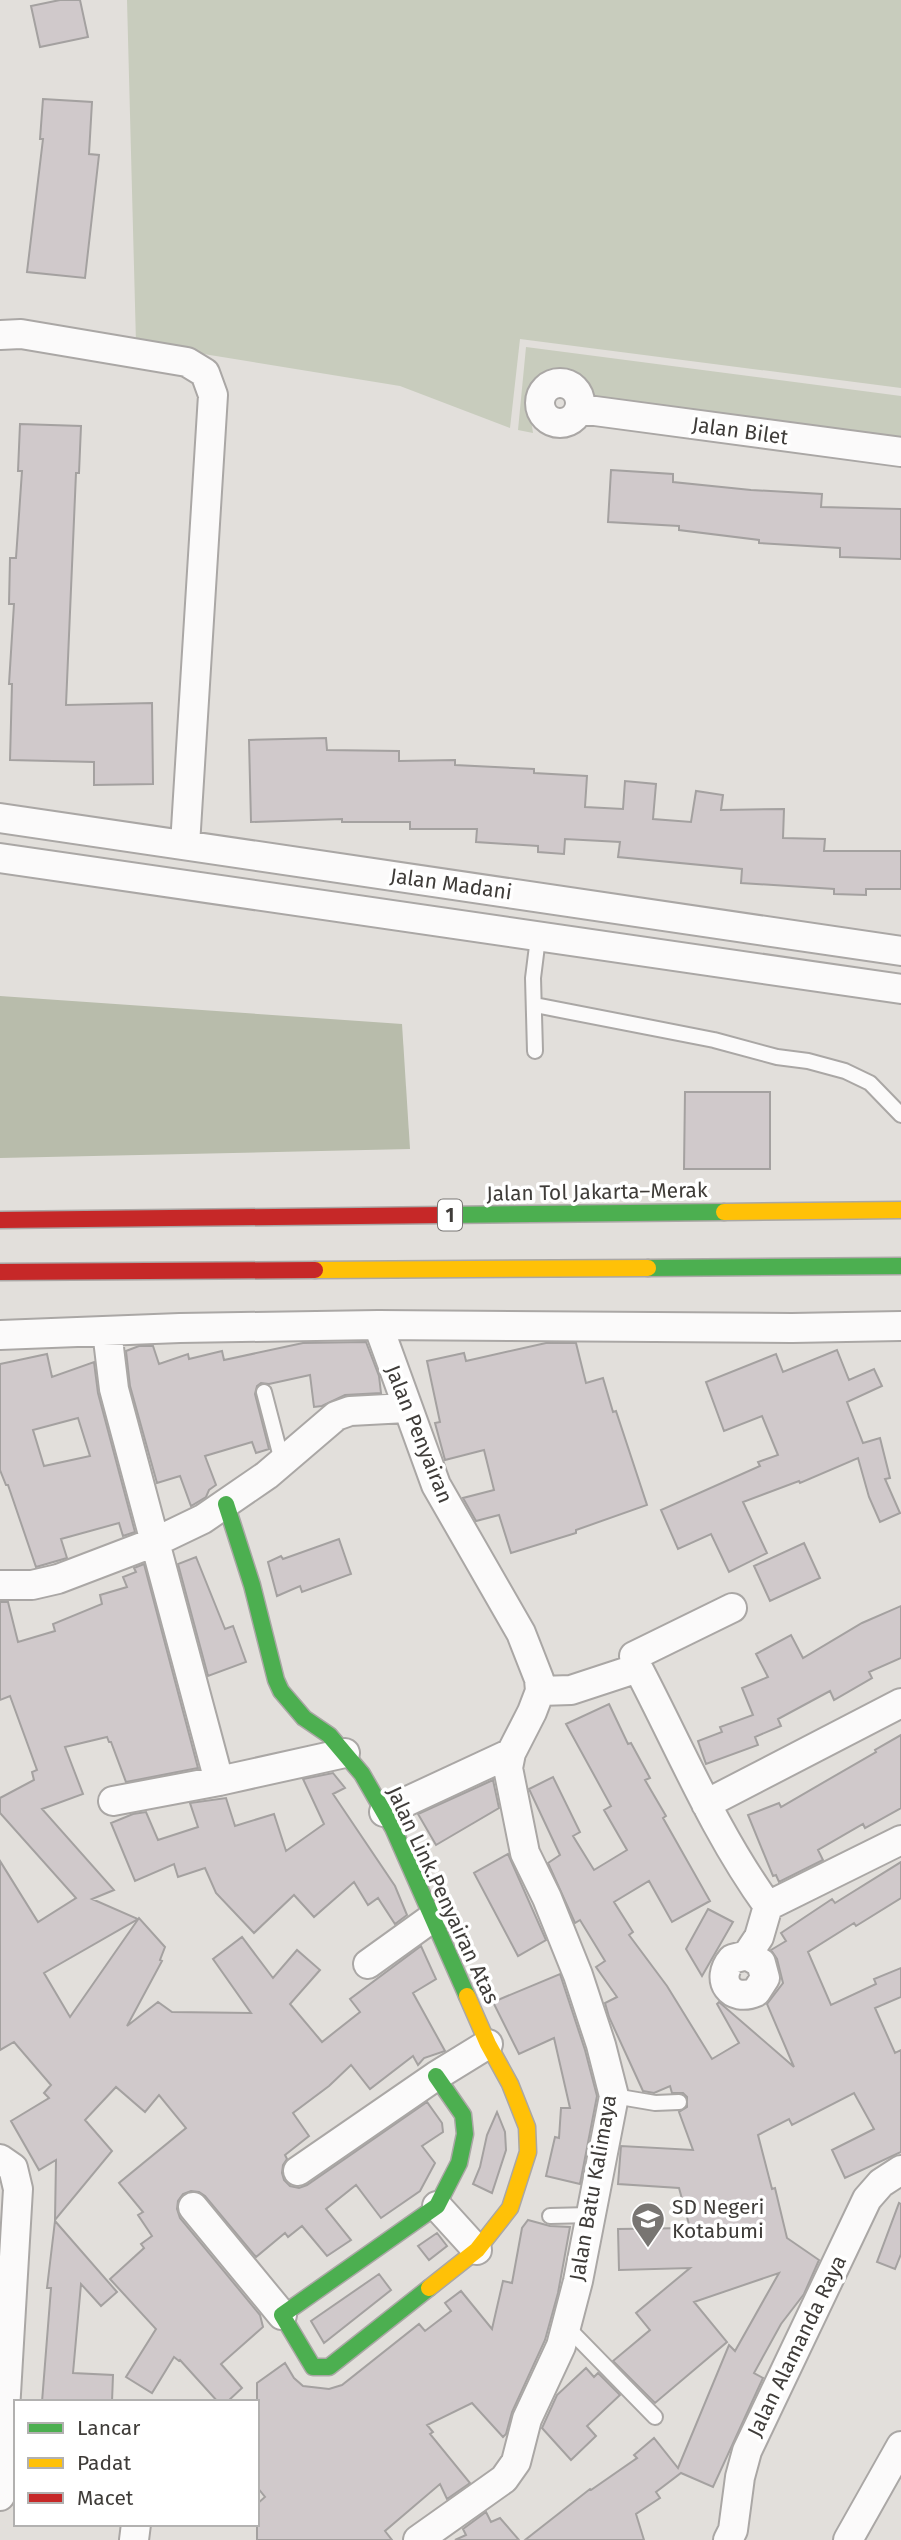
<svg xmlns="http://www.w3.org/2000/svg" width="901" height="2540" viewBox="0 0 901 2540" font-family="'Fira Sans',sans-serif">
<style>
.green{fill:#c8ccbd}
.forest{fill:#b8bcab}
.building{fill:#d0c9cb;stroke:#a4a1a0;stroke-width:2;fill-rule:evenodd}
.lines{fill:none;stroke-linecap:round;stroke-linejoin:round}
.lane-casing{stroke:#aaa7a5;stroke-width:18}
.street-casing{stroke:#aaa7a5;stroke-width:32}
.fast-casing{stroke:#aaa7a5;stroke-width:19}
.slow-casing{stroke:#aaa7a5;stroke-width:19}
.jam-casing{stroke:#aaa7a5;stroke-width:19}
.lane{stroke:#fbfafa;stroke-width:14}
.street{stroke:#fbfafa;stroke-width:28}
.fast{stroke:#4caf50;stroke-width:16}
.slow{stroke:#ffc107;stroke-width:16}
.jam{stroke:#c62828;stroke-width:16}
.labels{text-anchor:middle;stroke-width:7;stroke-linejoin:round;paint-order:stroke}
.shield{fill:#fff;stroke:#797674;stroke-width:2}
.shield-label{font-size:19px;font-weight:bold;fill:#3f3c39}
.street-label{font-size:21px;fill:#3f3c39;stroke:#fff}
.poi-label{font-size:21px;fill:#3f3c39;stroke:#fff;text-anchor:start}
</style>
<rect width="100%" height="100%" fill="#e2dfdb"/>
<!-- green -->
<path class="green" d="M 127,0 L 901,0 L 901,388 L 520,339 L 510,428 L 400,386 L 136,343 Z
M 526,347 L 901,396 L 901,443 L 578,400 L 574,392 L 547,388 L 529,406 L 533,433 L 518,430 Z"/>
<!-- forest -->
<path class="forest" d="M 0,996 L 402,1024 L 410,1149 L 0,1158 Z"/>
<!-- building -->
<path class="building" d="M 60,0 L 80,0 L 88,37 L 40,47 L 31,6 Z
M 43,99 L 92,102 L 89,154 L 99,155 L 85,278 L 27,272 L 43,139 L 40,139 Z
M 20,424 L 81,426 L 79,473 L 76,473 L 66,705 L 152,703 L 153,784 L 94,785 L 94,762 L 10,760 L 12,684 L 9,684 L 14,604 L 9,604 L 10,558 L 16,558 L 22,471 L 18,471 Z
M 611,470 L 673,474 L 673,482 L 751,490 L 822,494 L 821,507 L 901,509 L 901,559 L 840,557 L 840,548 L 759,543 L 759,540 L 679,530 L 679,526 L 608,522 Z
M 326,738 L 327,750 L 399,751 L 399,761 L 455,760 L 455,765 L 534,769 L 534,773 L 587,776 L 585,807 L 623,809 L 625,781 L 656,784 L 653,819 L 691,822 L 696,791 L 723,795 L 721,810 L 784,809 L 783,838 L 825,839 L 824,851 L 901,851 L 901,889 L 866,889 L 866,895 L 834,894 L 834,889 L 741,883 L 742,869 L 618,857 L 620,842 L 565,839 L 564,854 L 538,852 L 538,846 L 476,842 L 477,829 L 410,829 L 410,822 L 342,822 L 342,819 L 251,822 L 249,740 Z
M 685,1092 L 770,1092 L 770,1169 L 684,1169 Z
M 366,1342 L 379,1376 L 381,1393 L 345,1395 L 322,1406 L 314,1407 L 310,1375 L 269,1384 L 261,1383 L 257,1386 L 255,1394 L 269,1449 L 256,1453 L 252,1442 L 205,1456 L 216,1485 L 209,1490 L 206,1497 L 191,1506 L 180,1476 L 157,1483 L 130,1386 L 126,1351 L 139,1346 L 153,1346 L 159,1364 L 188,1354 L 189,1359 L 222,1351 L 224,1360 L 303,1343 Z
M 546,1343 L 576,1343 L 586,1383 L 603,1378 L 613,1412 L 616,1411 L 647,1505 L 576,1530 L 576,1533 L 511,1553 L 499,1515 L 476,1521 L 463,1498 L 494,1490 L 484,1450 L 445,1460 L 435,1423 L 440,1422 L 427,1361 L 464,1353 L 466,1361 Z
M 837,1350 L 849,1380 L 874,1369 L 882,1386 L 847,1402 L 863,1443 L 880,1438 L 890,1478 L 885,1479 L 900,1513 L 880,1522 L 869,1497 L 858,1458 L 800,1483 L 799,1481 L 743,1502 L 767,1553 L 729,1572 L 711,1534 L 678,1549 L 661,1510 L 760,1466 L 758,1462 L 778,1455 L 762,1416 L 724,1431 L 706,1382 L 776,1354 L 783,1372 Z
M 47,1354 L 52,1377 L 94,1362 L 98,1393 L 135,1532 L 123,1536 L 119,1523 L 61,1539 L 67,1558 L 36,1567 L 8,1485 L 6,1485 L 0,1470 L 0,1364 ZM 78,1418 L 90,1456 L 44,1466 L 33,1430 Z
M 339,1539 L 351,1574 L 302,1592 L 300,1586 L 277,1596 L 268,1562 L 281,1556 L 283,1559 Z
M 804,1543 L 820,1578 L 770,1601 L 754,1566 Z
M 196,1557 L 225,1629 L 233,1626 L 246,1662 L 208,1676 L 178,1564 Z
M 144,1564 L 198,1768 L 126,1782 L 111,1742 L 109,1742 L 107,1737 L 65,1747 L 83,1794 L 42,1809 L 114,1890 L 92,1899 L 138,1919 L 44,1973 L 70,2017 L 139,1918 L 165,1947 L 160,1960 L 162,1961 L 127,2026 L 158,2002 L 172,2012 L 251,2013 L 213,1959 L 242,1937 L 273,1978 L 297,1950 L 320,1970 L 290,2004 L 322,2042 L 360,2012 L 350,1999 L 421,1946 L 436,1979 L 413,1993 L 445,2051 L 424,2058 L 418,2065 L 413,2056 L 370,2089 L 351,2065 L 329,2086 L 293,2113 L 309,2136 L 285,2155 L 287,2159 L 283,2165 L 282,2173 L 284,2180 L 290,2186 L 299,2188 L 307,2185 L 427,2102 L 442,2123 L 443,2132 L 422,2146 L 435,2163 L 420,2191 L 381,2218 L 356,2185 L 326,2209 L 351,2240 L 327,2256 L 302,2226 L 288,2237 L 285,2233 L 256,2257 L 205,2196 L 199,2192 L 191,2191 L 183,2194 L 178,2201 L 177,2209 L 180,2218 L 260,2315 L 263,2327 L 221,2364 L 242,2388 L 227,2402 L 218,2402 L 180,2360 L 179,2361 L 174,2357 L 152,2393 L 126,2377 L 156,2329 L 110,2279 L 144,2248 L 141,2244 L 152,2236 L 138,2215 L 143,2212 L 119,2183 L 186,2128 L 159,2095 L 145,2112 L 116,2087 L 85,2120 L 112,2151 L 55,2220 L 56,2160 L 39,2170 L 11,2121 L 49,2098 L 44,2093 L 51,2085 L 14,2042 L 0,2050 L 0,1861 L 38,1922 L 76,1898 L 0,1813 L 0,1798 L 34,1780 L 32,1772 L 37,1770 L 10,1696 L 0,1700 L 0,1602 L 8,1602 L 18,1642 L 55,1631 L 53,1624 L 102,1604 L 100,1595 L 127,1587 L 123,1577 L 136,1572 L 134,1568 Z
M 901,1606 L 901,1658 L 869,1672 L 872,1678 L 834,1700 L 830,1691 L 778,1719 L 781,1726 L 755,1737 L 758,1745 L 706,1764 L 698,1741 L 722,1732 L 720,1727 L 753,1715 L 742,1688 L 768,1677 L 756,1654 L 791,1635 L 803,1658 L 862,1623 Z
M 609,1704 L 628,1744 L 631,1743 L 650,1778 L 645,1780 L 666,1816 L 663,1818 L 710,1901 L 672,1922 L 649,1881 L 614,1902 L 633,1932 L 629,1935 L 667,1986 L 712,2059 L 739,2043 L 717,2004 L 719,2002 L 794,2067 L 767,2004 L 783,1983 L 777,1959 L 771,1950 L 786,1941 L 781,1933 L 832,1899 L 835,1903 L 901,1862 L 901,1898 L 856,1926 L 854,1923 L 808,1952 L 831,2005 L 876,1984 L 874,1979 L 901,1968 L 901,1997 L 875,2008 L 895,2053 L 901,2050 L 901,2152 L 845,2178 L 832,2150 L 874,2129 L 854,2093 L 792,2125 L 789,2119 L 758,2135 L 772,2189 L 775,2188 L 787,2238 L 819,2260 L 804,2294 L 781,2324 L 754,2373 L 763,2378 L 713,2487 L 681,2473 L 656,2492 L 660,2498 L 636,2514 L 644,2540 L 525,2540 L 590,2489 L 591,2490 L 637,2458 L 634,2455 L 654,2438 L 678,2468 L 729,2345 L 735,2351 L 779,2273 L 694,2302 L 727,2342 L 655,2403 L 613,2361 L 650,2330 L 636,2313 L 690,2268 L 619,2270 L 618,2229 L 690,2228 L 679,2188 L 618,2184 L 621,2146 L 693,2150 L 679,2112 L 687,2107 L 687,2097 L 683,2093 L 672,2093 L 670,2086 L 654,2093 L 643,2091 L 609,2017 L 605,2003 L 617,1997 L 596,1967 L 605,1961 L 580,1920 L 575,1923 L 548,1863 L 560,1855 L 529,1789 L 553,1777 L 580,1832 L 573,1836 L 594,1870 L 627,1850 L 604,1810 L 611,1806 L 566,1724 Z
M 901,1735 L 901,1808 L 865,1828 L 863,1824 L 818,1850 L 823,1860 L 779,1882 L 776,1875 L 773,1876 L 748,1815 L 779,1803 L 781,1807 L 876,1752 L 875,1750 Z
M 333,1773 L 345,1788 L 333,1794 L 395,1886 L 407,1915 L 395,1924 L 378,1898 L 368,1905 L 354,1882 L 314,1917 L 294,1895 L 254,1933 L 216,1893 L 205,1868 L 178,1877 L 174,1864 L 135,1881 L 111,1823 L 133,1814 L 146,1812 L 158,1840 L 198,1827 L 190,1803 L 226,1798 L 235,1826 L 274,1814 L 286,1851 L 324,1824 L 303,1779 Z
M 493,1780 L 499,1808 L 436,1845 L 418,1814 Z
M 508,1854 L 546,1940 L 518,1956 L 474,1873 Z
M 708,1909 L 733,1922 L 702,1976 L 686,1949 Z
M 560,1974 L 585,2050 L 597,2096 L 580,2184 L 546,2176 L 555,2137 L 559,2138 L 561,2108 L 570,2108 L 554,2038 L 519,2054 L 493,2002 Z
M 497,2112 L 505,2132 L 506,2150 L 492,2193 L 473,2184 L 480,2167 L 487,2135 Z
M 899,2203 L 901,2204 L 901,2254 L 895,2269 L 877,2262 Z
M 528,2220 L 550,2226 L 570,2227 L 558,2293 L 545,2340 L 512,2412 L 506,2434 L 503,2437 L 472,2403 L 427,2425 L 433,2432 L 430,2434 L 470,2483 L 447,2499 L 440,2484 L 385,2531 L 392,2540 L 257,2540 L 257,2504 L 265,2497 L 257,2487 L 257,2383 L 285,2363 L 294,2378 L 303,2386 L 329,2389 L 342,2385 L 419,2324 L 425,2331 L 451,2311 L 445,2303 L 461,2291 L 492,2329 L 503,2281 L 512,2283 L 522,2228 Z
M 55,2221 L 117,2292 L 101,2306 L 81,2284 L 73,2373 L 113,2375 L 112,2402 L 42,2402 L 51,2288 L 47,2288 Z
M 437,2233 L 447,2246 L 429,2260 L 418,2246 Z
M 379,2274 L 391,2290 L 324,2343 L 311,2321 Z
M 586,2368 L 594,2377 L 598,2373 L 620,2395 L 587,2426 L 596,2436 L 571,2460 L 542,2428 L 557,2395 Z
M 486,2512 L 491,2522 L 500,2518 L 519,2540 L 455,2540 L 466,2535 L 463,2529 Z"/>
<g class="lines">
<!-- lane casing -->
<g class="lane-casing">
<path id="lane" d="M 535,1005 L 714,1040 L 777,1057 L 808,1061 L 845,1071 L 870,1083 L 901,1115
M 535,1051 L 533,978 L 538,938
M 264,1392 L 282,1461
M 614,2096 L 655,2103 L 679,2102
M 550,2216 L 590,2215
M 566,2326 L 655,2417"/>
</g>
<!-- street casing -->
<g class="street-casing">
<path id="street" d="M 0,335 L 21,334 L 187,362 L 205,373 L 213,395 L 185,845
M540 403a20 20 0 1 1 40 0a20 20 0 1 1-40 0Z
M 580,409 L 901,452
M 0,818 L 901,951
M 0,858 L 901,989
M 378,1325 L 792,1328 L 901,1326
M 107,1331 L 114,1389 L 219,1781
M 0,1335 L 180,1328 L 378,1325 L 436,1485 L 521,1633 L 539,1679 L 540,1691 L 532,1712 L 511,1753 L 384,1812
M 0,1585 L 32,1585 L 58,1579 L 155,1542 L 203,1519 L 267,1475 L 336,1416 L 350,1411 L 406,1408
M 638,1668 L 634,1656 L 732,1608
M 540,1691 L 571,1690 L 638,1668 C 680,1748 715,1833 768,1906 L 759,1937 L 747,1955 L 732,1959 C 714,1980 731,2003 756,1992 L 765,1978 L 761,1963 L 747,1955
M 113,1801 L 219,1781 L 345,1753
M 706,1804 L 901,1703
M 768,1906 L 901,1840
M 368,1964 L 432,1918
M 0,2159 L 13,2168 L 18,2189 L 0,2496
M 298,2171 L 436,2076 L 488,2044
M 437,2206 L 477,2250
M 193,2207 L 282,2315
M 134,2540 L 136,2524
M 418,2540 L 504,2479 L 516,2462 L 527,2419 L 561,2346 L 578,2281 L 614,2096 L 601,2045 L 578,1975 L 547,1898 L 525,1853 L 508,1768 L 511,1753
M 728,2540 L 733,2530 L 740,2477 L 747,2451 L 867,2199 L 881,2183 L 901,2170
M 848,2540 L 901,2446"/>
</g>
<!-- fast casing -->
<g class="fast-casing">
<path id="fast" d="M 444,1215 L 724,1212
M 648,1268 L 901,1266
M 226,1504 L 252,1585 L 276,1680 L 281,1691 L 304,1718 L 329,1735 L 362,1774 L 393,1828 L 467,1996
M 429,2288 L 329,2367 L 313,2367 L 282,2315 L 437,2206 L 459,2163 L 465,2134 L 463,2115 L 436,2076"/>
</g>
<!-- slow casing -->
<g class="slow-casing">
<path id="slow" d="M 724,1212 L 901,1210
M 315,1270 L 648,1268
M 429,2288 L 477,2250 L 510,2208 L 528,2152 L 527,2127 L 510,2084 L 488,2044 L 467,1996"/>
</g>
<!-- jam casing -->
<g class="jam-casing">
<path id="jam" d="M 0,1220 L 444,1215
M 0,1272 L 315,1270"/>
</g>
<!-- lane -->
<use href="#lane" class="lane"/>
<!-- street -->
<use href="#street" class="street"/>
<!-- fast -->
<use href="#fast" class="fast"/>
<!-- slow -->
<use href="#slow" class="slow"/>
<!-- jam -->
<use href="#jam" class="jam"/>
</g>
<!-- icons -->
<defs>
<g id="school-pin" transform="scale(1.75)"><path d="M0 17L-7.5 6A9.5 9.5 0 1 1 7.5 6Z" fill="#787572" stroke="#fff"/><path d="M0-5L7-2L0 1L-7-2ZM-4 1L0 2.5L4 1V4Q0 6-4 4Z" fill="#fff"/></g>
</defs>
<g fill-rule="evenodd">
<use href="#school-pin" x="648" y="2219"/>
</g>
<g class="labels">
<!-- shield labels -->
<rect class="shield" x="438" y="1199.5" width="24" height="31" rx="5"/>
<g class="shield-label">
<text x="450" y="1222">1</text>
</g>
<!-- street labels -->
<g class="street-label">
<text transform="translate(740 431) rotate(8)" y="7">Jalan Bilet</text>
<text transform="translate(451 884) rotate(8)" y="7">Jalan Madani</text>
<text transform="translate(597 1192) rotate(-1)" y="7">Jalan Tol Jakarta–Merak</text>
<text transform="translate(419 1434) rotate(68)" y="7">Jalan Penyairan</text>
<text transform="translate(443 1895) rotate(65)" y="7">Jalan Link.Penyairan Atas</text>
<text transform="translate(593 2188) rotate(-80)" y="7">Jalan Batu Kalimaya</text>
<text transform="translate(797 2346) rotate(-64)" y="7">Jalan Alamanda Raya</text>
</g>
<!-- poi labels -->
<g class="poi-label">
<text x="672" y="2214">SD Negeri<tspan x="672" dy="24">Kotabumi</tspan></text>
</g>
</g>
<!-- legend -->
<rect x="14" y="2400" width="245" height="126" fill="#ffffff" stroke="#b2b1b0" stroke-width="2"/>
<rect x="28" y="2423" width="35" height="10" fill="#4caf50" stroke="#b2b1b0" stroke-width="2"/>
<text x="77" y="2435" font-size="21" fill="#3f3c39">Lancar</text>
<rect x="28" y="2458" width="35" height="10" fill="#ffc107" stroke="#b2b1b0" stroke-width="2"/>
<text x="77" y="2470" font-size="21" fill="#3f3c39">Padat</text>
<rect x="28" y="2493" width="35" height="10" fill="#c62828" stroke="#b2b1b0" stroke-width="2"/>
<text x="77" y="2505" font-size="21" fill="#3f3c39">Macet</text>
</svg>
